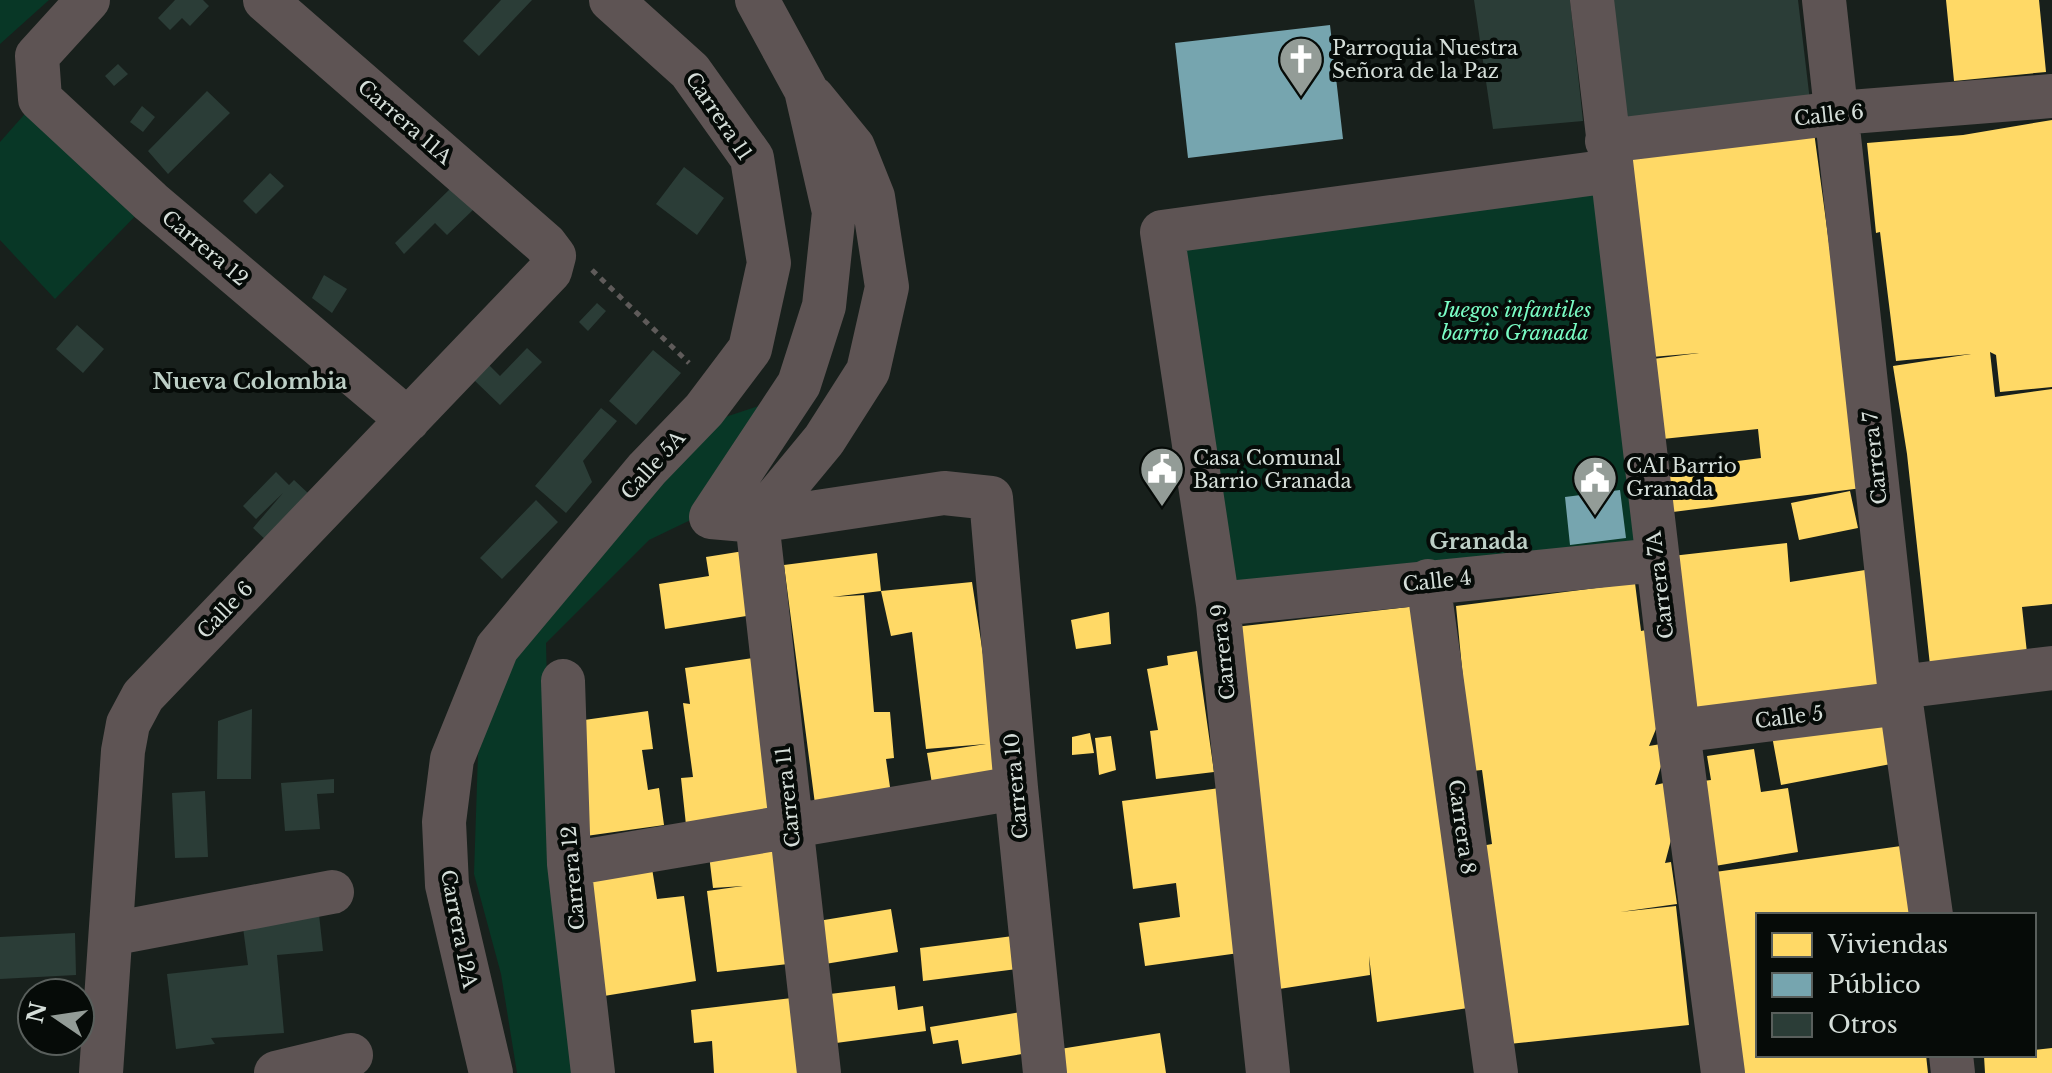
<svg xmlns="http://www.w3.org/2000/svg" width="2052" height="1073" viewBox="0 0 2052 1073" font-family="'Libre Baskerville',serif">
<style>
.green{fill:#083726}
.homes{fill:#ffd966}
.public{fill:#76a5af}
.building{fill:#2b3d37}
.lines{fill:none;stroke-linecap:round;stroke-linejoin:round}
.path{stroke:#5f5b5a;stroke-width:5;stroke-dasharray:6 6;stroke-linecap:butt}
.minor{stroke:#5e5454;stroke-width:44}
.labels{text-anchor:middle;stroke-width:8;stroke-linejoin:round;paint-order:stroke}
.poi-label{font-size:20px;fill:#d5ded9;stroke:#060b08;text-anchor:start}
.street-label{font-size:20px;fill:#d5ded9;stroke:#060b08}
.park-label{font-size:20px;font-style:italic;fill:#79fbc3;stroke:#060b08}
.neighbourhood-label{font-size:22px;font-weight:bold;fill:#bdcfc6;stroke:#060b08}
</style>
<rect width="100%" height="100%" fill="#18201c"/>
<!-- green -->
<path class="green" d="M 0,0 L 49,0 L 0,44 Z
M 31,107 L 142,209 L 55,299 L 0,240 L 0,142 Z
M 1589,163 L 1641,545 L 1236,584 L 1177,215 Z
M 786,397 L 703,514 L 649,540 L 546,643 L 550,812 L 576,1073 L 517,1073 L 501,974 L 474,874 L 478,754 L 510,661 L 713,421 Z"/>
<!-- homes -->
<path class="homes" d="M 1946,0 L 2039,0 L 2046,72 L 1954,81 Z
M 2052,120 L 2052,387 L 2000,392 L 1996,355 L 1990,352 L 1995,397 L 2052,389 L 2052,604 L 2022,607 L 2027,653 L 1930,665 L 1907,454 L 1893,366 L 1971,354 L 1896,361 L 1880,232 L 1876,233 L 1867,143 L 1963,135 Z
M 1814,132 L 1862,488 L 1665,513 L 1660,471 L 1761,458 L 1758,429 L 1653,440 L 1645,360 L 1699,353 L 1640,358 L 1625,157 Z
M 1850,491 L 1858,528 L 1799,540 L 1791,503 Z
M 1787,543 L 1790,582 L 1865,570 L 1884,695 L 1688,721 L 1672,556 Z
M 750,550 L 759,614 L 665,629 L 659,584 L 709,576 L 706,557 Z
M 877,553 L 881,591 L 832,597 L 864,595 L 874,712 L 890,712 L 894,758 L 886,759 L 891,794 L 815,804 L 784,565 Z
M 972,582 L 1002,780 L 933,790 L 927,753 L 986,744 L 926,749 L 912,632 L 891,636 L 881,591 Z
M 1635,583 L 1641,631 L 1646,630 L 1658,724 L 1649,746 L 1661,744 L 1663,760 L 1655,785 L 1664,783 L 1671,840 L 1665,863 L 1671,862 L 1677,904 L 1620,912 L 1676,906 L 1689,1025 L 1509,1044 L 1481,846 L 1492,844 L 1482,770 L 1472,771 L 1456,606 Z
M 1417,606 L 1468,1008 L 1377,1022 L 1369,956 L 1370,975 L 1279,989 L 1235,627 Z
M 1109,612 L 1111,644 L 1076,649 L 1071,620 Z
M 1197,651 L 1214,772 L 1156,779 L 1150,731 L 1158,730 L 1147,669 L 1168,665 L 1167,656 Z
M 753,658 L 773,816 L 686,825 L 681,778 L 693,777 L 683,703 L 690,704 L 685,668 Z
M 648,711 L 653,749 L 642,750 L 648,790 L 659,788 L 664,825 L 586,836 L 570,722 Z
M 1886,714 L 1896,763 L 1781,785 L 1772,736 Z
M 1090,733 L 1094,753 L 1072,755 L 1072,737 Z
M 1111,736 L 1116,770 L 1099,775 L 1095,738 Z
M 1754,749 L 1761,792 L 1788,788 L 1798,852 L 1709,867 L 1695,782 L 1711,780 L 1707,756 Z
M 1220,788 L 1239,953 L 1145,966 L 1139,923 L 1180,917 L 1176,883 L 1133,889 L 1122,801 Z
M 775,838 L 788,964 L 717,972 L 707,891 L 743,886 L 713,888 L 708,847 Z
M 1901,846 L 1911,915 L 1758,915 L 1758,1055 L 1926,1055 L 1928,1073 L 1742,1073 L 1715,872 Z
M 650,856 L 657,899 L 684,896 L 696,981 L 604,996 L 584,867 Z
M 891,909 L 898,952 L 825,964 L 818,921 Z
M 1013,936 L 1017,969 L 923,981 L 920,948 Z
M 895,986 L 898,1010 L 923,1006 L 926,1031 L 836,1043 L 830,994 Z
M 792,998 L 799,1073 L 714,1073 L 712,1041 L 694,1043 L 691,1010 Z
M 1021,1012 L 1028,1053 L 962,1064 L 958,1040 L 933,1044 L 930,1027 Z
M 1160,1033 L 1166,1073 L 1063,1073 L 1060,1049 Z
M 2052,1048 L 2052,1073 L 1985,1073 L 1984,1056 L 2034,1055 L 2034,1050 Z"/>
<!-- public -->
<path class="public" d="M 1330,25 L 1343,139 L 1188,158 L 1175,43 Z
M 1620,490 L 1626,538 L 1570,545 L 1565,497 Z"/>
<!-- building -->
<path class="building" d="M 175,0 L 203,0 L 209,6 L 190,26 L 182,18 L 170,30 L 158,18 Z
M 501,0 L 532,0 L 479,56 L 463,41 Z
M 1474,0 L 1570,0 L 1583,121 L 1493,129 Z
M 1612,0 L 1798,0 L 1810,101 L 1626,122 Z
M 118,64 L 128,74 L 114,86 L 105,76 Z
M 207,91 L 230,113 L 168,174 L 148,151 Z
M 142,106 L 155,117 L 143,132 L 130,122 Z
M 684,167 L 724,198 L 697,235 L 656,204 Z
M 270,173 L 284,186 L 256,214 L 243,201 Z
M 453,186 L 475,208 L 447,235 L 435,223 L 404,254 L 395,243 Z
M 324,275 L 347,289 L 332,313 L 312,298 Z
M 597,303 L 606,311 L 588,331 L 579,322 Z
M 77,325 L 104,349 L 83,373 L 56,349 Z
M 527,348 L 542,362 L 500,405 L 474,380 L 489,365 L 500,376 Z
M 653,350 L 681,373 L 636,425 L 609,401 Z
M 601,408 L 617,421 L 583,461 L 592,482 L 566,513 L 535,486 Z
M 276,472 L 289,485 L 294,480 L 309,494 L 268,542 L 253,528 L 283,493 L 256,519 L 243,506 Z
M 536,500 L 558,522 L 502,579 L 480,558 Z
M 252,709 L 251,779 L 217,779 L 218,721 Z
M 334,779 L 334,793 L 317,794 L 320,829 L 285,831 L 281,783 Z
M 205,791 L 208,857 L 175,858 L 172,793 Z
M 318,905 L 323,951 L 277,955 L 284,1033 L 211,1038 L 215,1044 L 176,1049 L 167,974 L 248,965 L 242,920 Z
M 75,933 L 76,975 L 0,979 L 0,937 Z"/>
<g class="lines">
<!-- path -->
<path class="path" d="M 592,270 L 689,363"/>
<!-- minor -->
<path class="minor" d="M 88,0 L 37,56 L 40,99 L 151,202 L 408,420
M 757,0 L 806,90 L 834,212 L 824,306 L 799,384 L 711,517 L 757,521 L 944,493 L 991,498 L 1016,788 L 1045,1073
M 1592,0 L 1678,731 L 1723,1073
M 1824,0 L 1901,703 L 1931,915
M 813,98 L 853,147 L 873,197 L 887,287 L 868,371 L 824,440 L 757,521 L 819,1073
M 1607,141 L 1838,113 L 2052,96
M 1428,581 L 1496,1073
M 1218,604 L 1657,560
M 563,681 L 569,864 L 593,1073
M 1900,687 L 2052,668
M 1678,731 L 1901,703
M 569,864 L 1016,788
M 111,934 L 332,892
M 1951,1055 L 1953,1073
M 101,1073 L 123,751 L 128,724 L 143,696 L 550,271 L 554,256 L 545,244 L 265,0
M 276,1073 L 351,1055
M 491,1073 L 447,885 L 444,822 L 452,759 L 497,648 L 647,469 L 704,410 L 750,349 L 769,263 L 752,158 L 690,71 L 611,0
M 1268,1073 L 1218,604 L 1162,232 L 1611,171"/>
</g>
<!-- icons -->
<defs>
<g id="church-pin" transform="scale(2.3)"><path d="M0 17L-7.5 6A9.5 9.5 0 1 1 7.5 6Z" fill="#939c97" stroke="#060b08"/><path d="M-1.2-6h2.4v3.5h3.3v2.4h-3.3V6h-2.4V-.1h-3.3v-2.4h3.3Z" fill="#fff"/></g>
<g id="civic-pin" transform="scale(2.3)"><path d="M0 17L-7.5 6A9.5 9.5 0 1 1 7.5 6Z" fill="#939c97" stroke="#060b08"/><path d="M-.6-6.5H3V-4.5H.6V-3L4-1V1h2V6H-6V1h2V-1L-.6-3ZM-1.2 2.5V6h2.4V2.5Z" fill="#fff"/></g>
</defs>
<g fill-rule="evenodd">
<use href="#church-pin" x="1301" y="59"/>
<use href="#civic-pin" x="1162" y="469"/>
<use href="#civic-pin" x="1595" y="478"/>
</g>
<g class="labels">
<!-- poi labels -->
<g class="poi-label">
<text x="1332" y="55">Parroquia Nuestra<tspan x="1332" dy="23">Señora de la Paz</tspan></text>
<text x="1193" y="465">Casa Comunal<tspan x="1193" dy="23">Barrio Granada</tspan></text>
<text x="1626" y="473">CAI Barrio<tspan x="1626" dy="23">Granada</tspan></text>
</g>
<!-- street labels -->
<g class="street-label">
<text transform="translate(1829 115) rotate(-6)" y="7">Calle 6</text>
<text transform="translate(719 116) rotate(56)" y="7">Carrera 11</text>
<text transform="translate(405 122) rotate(41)" y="7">Carrera 11A</text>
<text transform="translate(205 248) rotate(40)" y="7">Carrera 12</text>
<text transform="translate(1875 458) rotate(-96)" y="7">Carrera 7</text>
<text transform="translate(653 465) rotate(-48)" y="7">Calle 5A</text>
<text transform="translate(1437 581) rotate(-6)" y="7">Calle 4</text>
<text transform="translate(1660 585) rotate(-97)" y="7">Carrera 7A</text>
<text transform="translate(225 610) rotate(-46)" y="7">Calle 6</text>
<text transform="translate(1223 652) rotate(-96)" y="7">Carrera 9</text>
<text transform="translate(1789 717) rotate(-7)" y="7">Calle 5</text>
<text transform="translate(1016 786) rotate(-95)" y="7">Carrera 10</text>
<text transform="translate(788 797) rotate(-96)" y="7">Carrera 11</text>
<text transform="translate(1462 827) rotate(82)" y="7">Carrera 8</text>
<text transform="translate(573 878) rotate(-95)" y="7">Carrera 12</text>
<text transform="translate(459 929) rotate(79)" y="7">Carrera 12A</text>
</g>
<!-- park labels -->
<g class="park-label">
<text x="1515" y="317">Juegos infantiles<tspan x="1515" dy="23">barrio Granada</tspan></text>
</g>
<!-- neighbourhood labels -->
<g class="neighbourhood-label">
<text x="250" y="389">Nueva Colombia</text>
<text x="1479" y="549">Granada</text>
</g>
</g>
<!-- legend -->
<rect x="1756" y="913" width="280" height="144" fill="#060b08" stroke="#595f5c" stroke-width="2"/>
<rect x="1772" y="933" width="40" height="24" fill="#ffd966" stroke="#595f5c" stroke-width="2"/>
<text x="1828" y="953" font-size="24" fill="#d5ded9">Viviendas</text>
<rect x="1772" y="973" width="40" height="24" fill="#76a5af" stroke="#595f5c" stroke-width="2"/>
<text x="1828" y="993" font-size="24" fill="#d5ded9">Público</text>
<rect x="1772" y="1013" width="40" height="24" fill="#2b3d37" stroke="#595f5c" stroke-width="2"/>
<text x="1828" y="1033" font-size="24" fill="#d5ded9">Otros</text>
<!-- north arrow -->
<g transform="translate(56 1017) rotate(283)"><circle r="38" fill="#060b08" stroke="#595f5c" stroke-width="2"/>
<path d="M0-6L14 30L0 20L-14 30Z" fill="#939c97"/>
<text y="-12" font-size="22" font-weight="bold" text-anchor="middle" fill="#d5ded9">N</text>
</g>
</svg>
